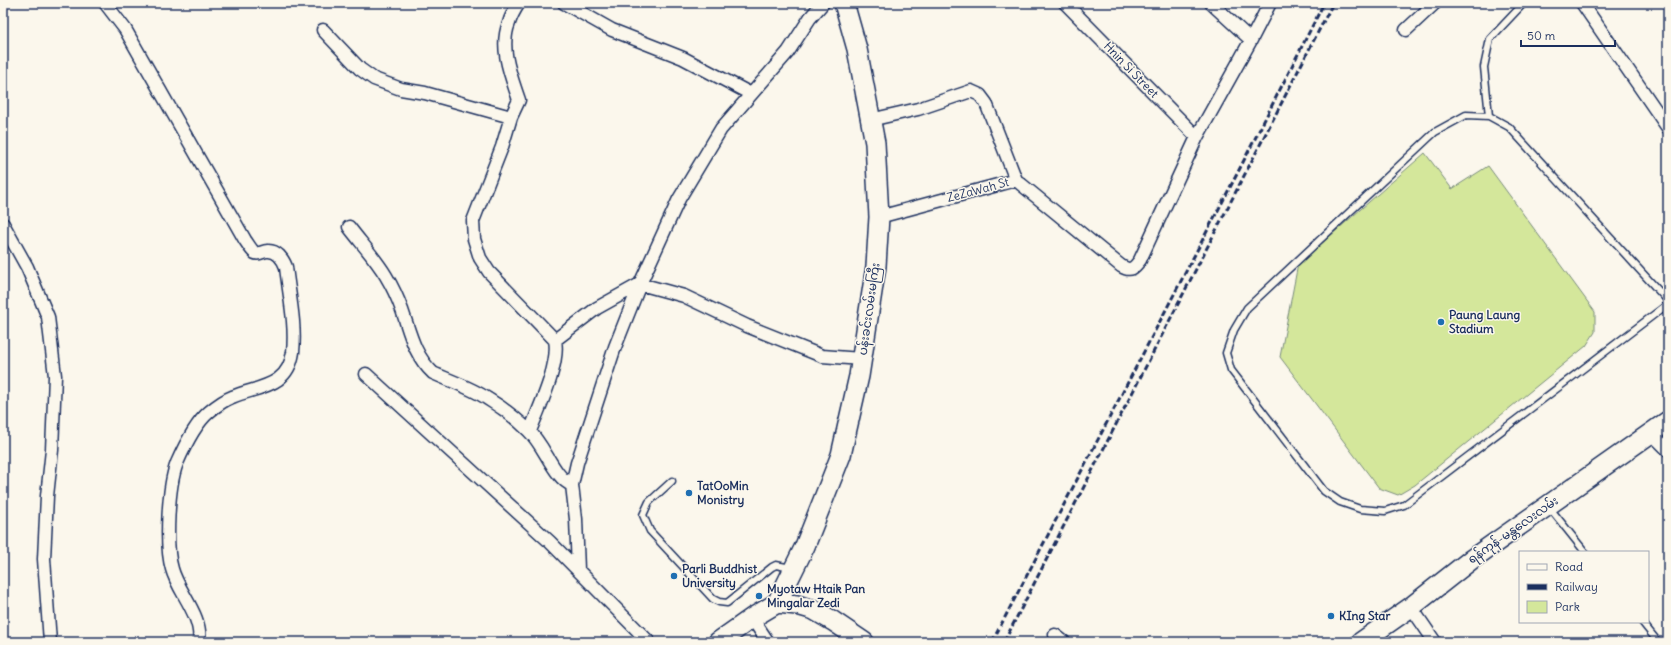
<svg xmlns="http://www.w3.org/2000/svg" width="1671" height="645" viewBox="0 0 1671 645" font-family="Delius,'Noto Sans Myanmar',sans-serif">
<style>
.green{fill:#d4e79b;stroke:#788b7c}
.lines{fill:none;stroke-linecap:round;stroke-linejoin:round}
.service-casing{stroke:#1b2f5e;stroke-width:9}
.minor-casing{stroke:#1b2f5e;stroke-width:15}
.primary-casing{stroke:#1b2f5e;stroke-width:22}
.service{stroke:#fbf7ec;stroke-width:6}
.minor{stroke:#fbf7ec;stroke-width:12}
.primary{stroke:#fbf7ec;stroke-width:19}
.rail{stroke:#1b2f5e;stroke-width:3;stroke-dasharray:6 3;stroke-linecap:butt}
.poi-dot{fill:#1f6fb2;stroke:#fbf7ec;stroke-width:1.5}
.labels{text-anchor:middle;stroke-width:3;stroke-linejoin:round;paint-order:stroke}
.street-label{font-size:12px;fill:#1b2f5e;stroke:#fbf7ec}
.poi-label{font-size:12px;font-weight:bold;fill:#1b2f5e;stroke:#fbf7ec;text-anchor:start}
</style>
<rect width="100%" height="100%" fill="#fbf7ec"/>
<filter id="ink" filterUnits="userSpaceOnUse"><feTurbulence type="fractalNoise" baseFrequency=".025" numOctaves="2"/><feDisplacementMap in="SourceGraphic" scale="8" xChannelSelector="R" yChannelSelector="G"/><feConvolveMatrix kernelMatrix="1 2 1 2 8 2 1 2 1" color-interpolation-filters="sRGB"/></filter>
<g filter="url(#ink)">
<!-- green -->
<path class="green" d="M 1425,153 L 1452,189 L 1488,166 L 1595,312 L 1595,332 L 1586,346 L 1415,485 L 1398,495 L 1379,488 L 1280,357 L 1298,264 Z"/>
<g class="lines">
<!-- service casing -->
<g class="service-casing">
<path id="service" d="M 1489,116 L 1484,67 L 1490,39 L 1524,3
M 1668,301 L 1509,127 L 1489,116 L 1466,115 L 1435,132 L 1247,308 L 1234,330 L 1226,353 L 1231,370 L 1324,491 L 1340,502 L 1360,509 L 1385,511 L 1404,505 L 1668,304
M 672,481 L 649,502 L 643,515 L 650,531 L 713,599 L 719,602 L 727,603 L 772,567 L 776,565 L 791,568
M 1549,507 L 1585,552
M 1642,622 L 1658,642"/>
</g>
<!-- minor casing -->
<g class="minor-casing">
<path id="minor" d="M 105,3 L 125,29 L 245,240 C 248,244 251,250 255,253 C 259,255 263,251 267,251 C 277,250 283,259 286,267 C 289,294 296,324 293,352 C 288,388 258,386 232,397 C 224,400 215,407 209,412 C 196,423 184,447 177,463 C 168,486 165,546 172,569 C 178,592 203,616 199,642
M 519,3 C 515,9 511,16 509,23 C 499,48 511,76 519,100 L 511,117 L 502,147 L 473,221 L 474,239 L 480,258 L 489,272 L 555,340 C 560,364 539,408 530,431
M 564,3 L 612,30 L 683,58 L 751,94
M 1065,3 L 1197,137
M 1211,3 L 1251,40
M 1582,3 L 1668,128
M 323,30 L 360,69 L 374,79 L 401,89 L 425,93 L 511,117
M 1406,30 L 1435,3
M 870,120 L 918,109 L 971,91 L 980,95 L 986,103 L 1016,180
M 879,217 L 1016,180 L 1121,266 C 1131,272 1134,268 1140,260 L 1197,137 L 1251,40 L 1270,3
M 3,224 L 27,267 L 48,317 L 55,376 L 52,450 L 47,496 L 44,559 L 50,642
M 349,227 C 361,243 376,259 386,276 C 392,286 398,299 402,310 C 410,333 414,355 433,373 C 451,381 472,388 488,399 C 503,408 517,419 529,431 C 545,446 554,478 572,485
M 555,340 L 597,308 L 640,284 L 684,296 L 747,326 L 822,356 L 861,359
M 366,374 L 550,542 L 649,642
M 1651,433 L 1668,450
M 578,570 L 576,519 L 572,485 L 577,463 L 615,347 L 640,284 L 679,199 L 721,129 L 788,52 L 810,18 L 823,3
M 1411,607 L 1435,642
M 752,618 L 768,642
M 1055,635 L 1064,642"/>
</g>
<!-- primary casing -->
<g class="primary-casing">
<path id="primary" d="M 777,603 L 805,546 L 841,455 L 859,376 L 876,266 L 879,217 L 875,143 L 857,49 L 844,3
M 718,642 L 752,618 L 777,603 L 797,605 L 814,610 L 833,621 L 864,642
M 1361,642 L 1411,607 L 1472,559 L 1668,421"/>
</g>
<!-- service -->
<use href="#service" class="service"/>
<!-- minor -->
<use href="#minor" class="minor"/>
<!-- primary -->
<use href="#primary" class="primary"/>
<!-- rail -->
<path class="rail" d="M 992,642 L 1237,174 L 1324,3
M 1004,642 L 1333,3"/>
</g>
</g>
<!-- markers -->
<g class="poi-dot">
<circle cx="1441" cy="322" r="4"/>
<circle cx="689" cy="493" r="4"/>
<circle cx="674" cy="576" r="4"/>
<circle cx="759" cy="596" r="4"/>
<circle cx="1331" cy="616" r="4"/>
</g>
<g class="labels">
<!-- street labels -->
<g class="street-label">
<text transform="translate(1131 70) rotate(46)" y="4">Hnin Si Street</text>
<text transform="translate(978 190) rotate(-15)" y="4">ZeZaWah St</text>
<text transform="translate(869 309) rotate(-82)" y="4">ပန်းခင်းလမ်းမကြီး</text>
<text transform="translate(1513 530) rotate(-35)" y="4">ရန်ကုန်-မန္တလေးလမ်း</text>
</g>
<!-- poi labels -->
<g class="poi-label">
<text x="1449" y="319">Paung Laung<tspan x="1449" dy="14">Stadium</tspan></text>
<text x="697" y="490">TatOoMin<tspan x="697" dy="14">Monistry</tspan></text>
<text x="682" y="573">Parli Buddhist<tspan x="682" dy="14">University</tspan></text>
<text x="767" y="593">Myotaw Htaik Pan<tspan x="767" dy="14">Mingalar Zedi</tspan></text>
<text x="1339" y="620">KIng Star</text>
</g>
</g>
<!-- margin -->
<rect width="1671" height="645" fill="none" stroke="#fbf7ec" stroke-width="16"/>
<rect x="8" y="8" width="1655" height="629" fill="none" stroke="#1b2f5e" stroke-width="1.5" filter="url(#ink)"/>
<!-- legend -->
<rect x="1519" y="551" width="130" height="72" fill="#fbf7ec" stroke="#a1a7b3"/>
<rect x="1527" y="564" width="20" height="6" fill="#fbf7ec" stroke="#a1a7b3"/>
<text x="1555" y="571" font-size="12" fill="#1b2f5e">Road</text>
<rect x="1527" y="584" width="20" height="6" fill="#1b2f5e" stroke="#a1a7b3"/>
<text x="1555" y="591" font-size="12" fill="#1b2f5e">Railway</text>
<rect x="1527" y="601" width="20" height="12" fill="#d4e79b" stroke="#a1a7b3"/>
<text x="1555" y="611" font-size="12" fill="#1b2f5e">Park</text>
<!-- scale -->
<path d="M1521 40v6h94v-6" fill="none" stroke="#1b2f5e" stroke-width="2"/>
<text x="1527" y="40" font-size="12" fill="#1b2f5e" stroke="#fbf7ec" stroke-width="3" paint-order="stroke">50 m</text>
</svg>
